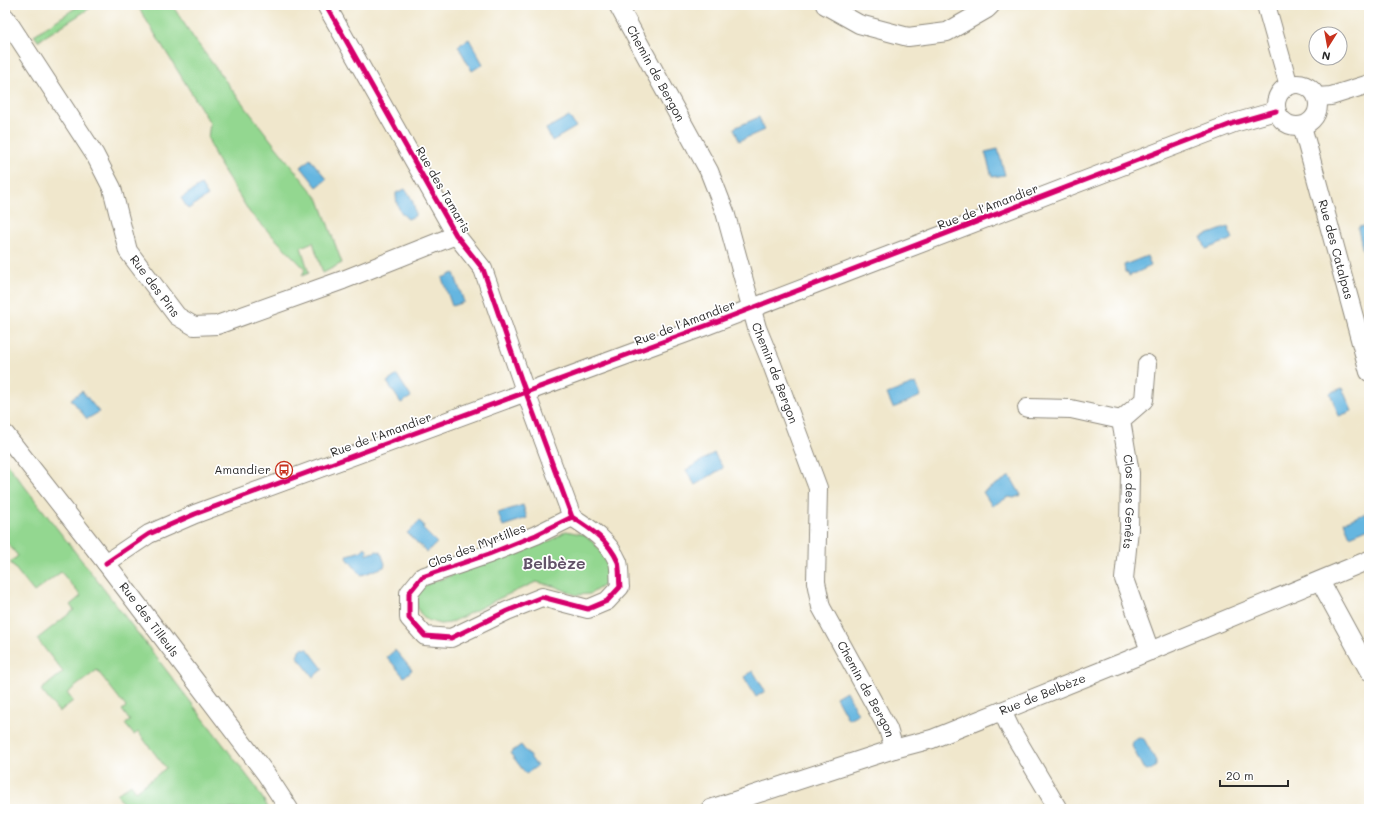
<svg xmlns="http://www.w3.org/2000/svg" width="1374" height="814" viewBox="0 0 1374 814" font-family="Mali,sans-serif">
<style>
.green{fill:#93d790;stroke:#5f815e}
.water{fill:#65b6e0;stroke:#487086}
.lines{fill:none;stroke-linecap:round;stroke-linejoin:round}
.street-casing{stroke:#8e897c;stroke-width:20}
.street{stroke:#fff;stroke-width:18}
.cycleway-casing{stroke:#fff;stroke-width:8}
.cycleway{stroke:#d6006c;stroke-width:5}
.labels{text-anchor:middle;stroke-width:3.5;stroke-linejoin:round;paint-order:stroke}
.street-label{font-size:12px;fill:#2b2b2b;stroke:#fff}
.poi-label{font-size:12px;fill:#2b2b2b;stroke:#fff;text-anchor:end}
.district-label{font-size:16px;font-weight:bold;fill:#635369;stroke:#fff}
</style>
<rect width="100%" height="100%" fill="#fff"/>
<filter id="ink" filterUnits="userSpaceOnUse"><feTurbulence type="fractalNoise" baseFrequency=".025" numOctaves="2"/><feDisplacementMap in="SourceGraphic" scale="8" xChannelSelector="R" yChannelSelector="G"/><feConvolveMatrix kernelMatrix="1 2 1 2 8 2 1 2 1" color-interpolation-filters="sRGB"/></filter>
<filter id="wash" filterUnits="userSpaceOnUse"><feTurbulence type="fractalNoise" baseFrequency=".012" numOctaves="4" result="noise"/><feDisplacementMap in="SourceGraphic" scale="16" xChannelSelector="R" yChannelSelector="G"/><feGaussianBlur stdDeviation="0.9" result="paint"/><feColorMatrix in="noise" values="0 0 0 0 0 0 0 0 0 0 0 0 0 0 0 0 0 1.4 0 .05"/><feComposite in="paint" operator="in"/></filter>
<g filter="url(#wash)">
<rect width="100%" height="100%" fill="#f0e7cc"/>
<!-- green -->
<path class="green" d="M 80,5 L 95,5 L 38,41 L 34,35 Z
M 137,5 L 172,5 L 193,37 L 224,79 L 276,147 L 319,200 L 342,263 L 323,273 L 313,242 L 301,247 L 309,273 L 302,276 L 305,269 L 250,213 L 216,158 L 208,138 L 210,123 Z
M 5,461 L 180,688 L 255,786 L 269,809 L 123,809 L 125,807 L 117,794 L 131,784 L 136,791 L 166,768 L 138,732 L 134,735 L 125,724 L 130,721 L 122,710 L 126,707 L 97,670 L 67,693 L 73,701 L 59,712 L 41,690 L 63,672 L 37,639 L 74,610 L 70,605 L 81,596 L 61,572 L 34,592 L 10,562 L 18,556 L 5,540 Z
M 566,531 L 585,535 L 595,544 L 603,553 L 608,563 L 608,573 L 604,585 L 590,594 L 576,595 L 554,586 L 536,582 L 500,598 L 450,623 L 440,624 L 427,620 L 420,613 L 417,607 L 417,596 L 425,585 L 490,561 L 552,540 Z"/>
<!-- water -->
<path class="water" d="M 469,39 L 483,64 L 472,71 L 458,46 Z
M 569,116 L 576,127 L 552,141 L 546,129 Z
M 759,117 L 764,130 L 739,141 L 734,128 Z
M 998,149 L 1005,175 L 992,177 L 985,152 Z
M 310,159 L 327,179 L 317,187 L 301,167 Z
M 201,185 L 208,196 L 188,209 L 181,198 Z
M 405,189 C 412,198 415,204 415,216 L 408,219 C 399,212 396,205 396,193 Z
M 1369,225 L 1369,252 L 1366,253 L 1363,252 L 1358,229 L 1359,227 Z
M 1228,227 L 1233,239 L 1206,249 L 1201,237 Z
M 1147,256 L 1151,266 L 1129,276 L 1128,273 L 1125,272 L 1124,265 Z
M 454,273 L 464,302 L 452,306 L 442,278 Z
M 397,375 L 411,397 L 401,403 L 387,382 Z
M 916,383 L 921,396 L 893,408 L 887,394 Z
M 1342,388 L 1352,411 L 1339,416 L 1330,393 Z
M 82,391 L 99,412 L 87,419 L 71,399 Z
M 714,453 L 723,468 L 695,485 L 686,470 Z
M 1010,476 L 1021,495 L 1014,498 L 1009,497 L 992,506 L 983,492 Z
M 523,505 L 527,518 L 503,526 L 498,513 Z
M 1369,512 L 1369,528 L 1350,536 L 1344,522 Z
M 419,521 L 424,525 L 423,529 L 437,543 L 427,552 L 407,533 Z
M 365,547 L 368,551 L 366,555 L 377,551 L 381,552 L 385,564 L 384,567 L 362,575 L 359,573 L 347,558 L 348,555 L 361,551 Z
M 303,648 L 305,649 L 307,648 L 323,669 L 313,677 L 297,656 L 298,654 L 299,650 Z
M 395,650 L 412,670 L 404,677 L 387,657 Z
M 753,671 L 765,691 L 756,697 L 744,677 Z
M 846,691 L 858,714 L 848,719 L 836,697 Z
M 1139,738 L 1144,739 L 1156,761 L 1156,766 L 1151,770 L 1146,770 L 1143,768 L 1132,746 L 1133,741 Z
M 521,745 L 537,766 L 526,774 L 510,753 Z"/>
</g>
<g filter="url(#ink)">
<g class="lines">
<!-- street casing -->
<g class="street-casing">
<g id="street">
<path d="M 326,5 L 456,235 L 483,269 L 522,382 L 572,517 C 591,529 609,541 618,562 C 620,569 619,580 620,587 L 607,601 L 588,609 L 542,597 L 507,611 L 451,638 L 425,636 L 409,618 L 409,593 L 422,577 L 489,554 L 536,535 L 572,517"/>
<path id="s1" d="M 618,5 L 709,171 L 725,212 L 757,328 L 771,362 L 818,488 L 816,582 L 821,607 L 888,729 L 894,749"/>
<path d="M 825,5 L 859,24 L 908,37 L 947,32 L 987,9 L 991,5"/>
<path d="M 1266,5 L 1289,86"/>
<path id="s2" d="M 5,17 L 95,155 L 112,188 L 128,251 L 177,316 L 194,326 L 217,325 L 343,280 L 456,235"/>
<circle cx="1297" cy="105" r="21"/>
<path d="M 1317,97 L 1331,96 L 1369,84"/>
<path id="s3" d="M 1302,126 L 1369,372"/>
<path id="s4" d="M 1147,364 L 1144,400 L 1121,420 L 1130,473 L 1129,529 L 1124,579 L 1150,651"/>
<path d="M 1027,408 L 1071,409 L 1121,420"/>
<path id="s5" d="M 5,434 L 106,563 L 266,774 L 289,809"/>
<path d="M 106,563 L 149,534 L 195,514 L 708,325 L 1234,123 L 1276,111"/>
<path d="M 1320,581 L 1369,671"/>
<path d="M 1002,711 L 1010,728 L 1058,809"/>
<path id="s6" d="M 710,809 L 894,749 L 932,739 L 1121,663 L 1369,560"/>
</g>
</g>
<!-- street -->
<use href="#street" class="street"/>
<!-- cycleway casing -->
<g class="cycleway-casing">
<path id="cycleway" d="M 326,5 L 456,235 L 483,269 L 522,382 L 572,517 C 591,529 609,541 618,562 C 620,569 619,580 620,587 L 607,601 L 588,609 L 542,597 L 507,611 L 451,638 L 425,636 L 409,618 L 409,593 L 422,577 L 489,554 L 536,535 L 572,517
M 106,563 L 149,534 L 195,514 L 708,325 L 1234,123 L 1276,111"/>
</g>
<!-- cycleway -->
<use href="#cycleway" class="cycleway"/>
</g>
</g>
<!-- icons -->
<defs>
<g id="bus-ring" transform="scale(0.9)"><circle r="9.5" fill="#fff" stroke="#c8321e" stroke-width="1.5"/><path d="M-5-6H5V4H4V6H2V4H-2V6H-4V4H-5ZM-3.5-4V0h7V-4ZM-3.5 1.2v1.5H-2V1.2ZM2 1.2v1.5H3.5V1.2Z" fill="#c8321e"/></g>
</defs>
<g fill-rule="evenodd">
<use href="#bus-ring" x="284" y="470"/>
</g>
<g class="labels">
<!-- street labels -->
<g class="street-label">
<text dy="4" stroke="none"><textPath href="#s1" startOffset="78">Chemin de Bergon</textPath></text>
<text transform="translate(443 190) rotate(60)" y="4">Rue des Tamaris</text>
<text transform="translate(988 207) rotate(-21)" y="4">Rue de l'Amandier</text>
<text dy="4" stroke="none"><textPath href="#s3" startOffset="128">Rue des Catalpas</textPath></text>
<text dy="4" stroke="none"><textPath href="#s2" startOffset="311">Rue des Pins</textPath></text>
<text transform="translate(685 323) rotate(-21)" y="4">Rue de l'Amandier</text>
<text dy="4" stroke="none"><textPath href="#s1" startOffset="402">Chemin de Bergon</textPath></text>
<text transform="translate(381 435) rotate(-20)" y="4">Rue de l'Amandier</text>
<text dy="4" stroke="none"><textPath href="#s4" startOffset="149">Clos des Genêts</textPath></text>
<text transform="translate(477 546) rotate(-21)" y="4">Clos des Myrtilles</text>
<text dy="4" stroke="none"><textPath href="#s5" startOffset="235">Rue des Tilleuls</textPath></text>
<text dy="4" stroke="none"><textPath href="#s1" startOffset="738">Chemin de Bergon</textPath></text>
<text dy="4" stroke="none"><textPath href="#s6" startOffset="352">Rue de Belbèze</textPath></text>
</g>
<!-- poi labels -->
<g class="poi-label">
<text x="271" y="474">Amandier</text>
</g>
<!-- district labels -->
<g class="district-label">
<text x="554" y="569">Belbèze</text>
</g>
</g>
<!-- margin -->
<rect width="1374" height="814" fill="none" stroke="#fff" stroke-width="20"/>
<!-- north arrow -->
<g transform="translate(1328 46) rotate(191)"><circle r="19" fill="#ffffff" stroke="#aaaaaa"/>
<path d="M0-3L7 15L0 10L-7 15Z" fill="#c8321e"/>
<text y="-6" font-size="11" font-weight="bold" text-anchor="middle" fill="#2b2b2b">N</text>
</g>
<!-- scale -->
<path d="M1220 780v6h68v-6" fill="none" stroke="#2b2b2b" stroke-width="2"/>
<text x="1226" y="780" font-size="12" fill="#2b2b2b" stroke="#ffffff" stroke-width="3" paint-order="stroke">20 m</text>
</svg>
